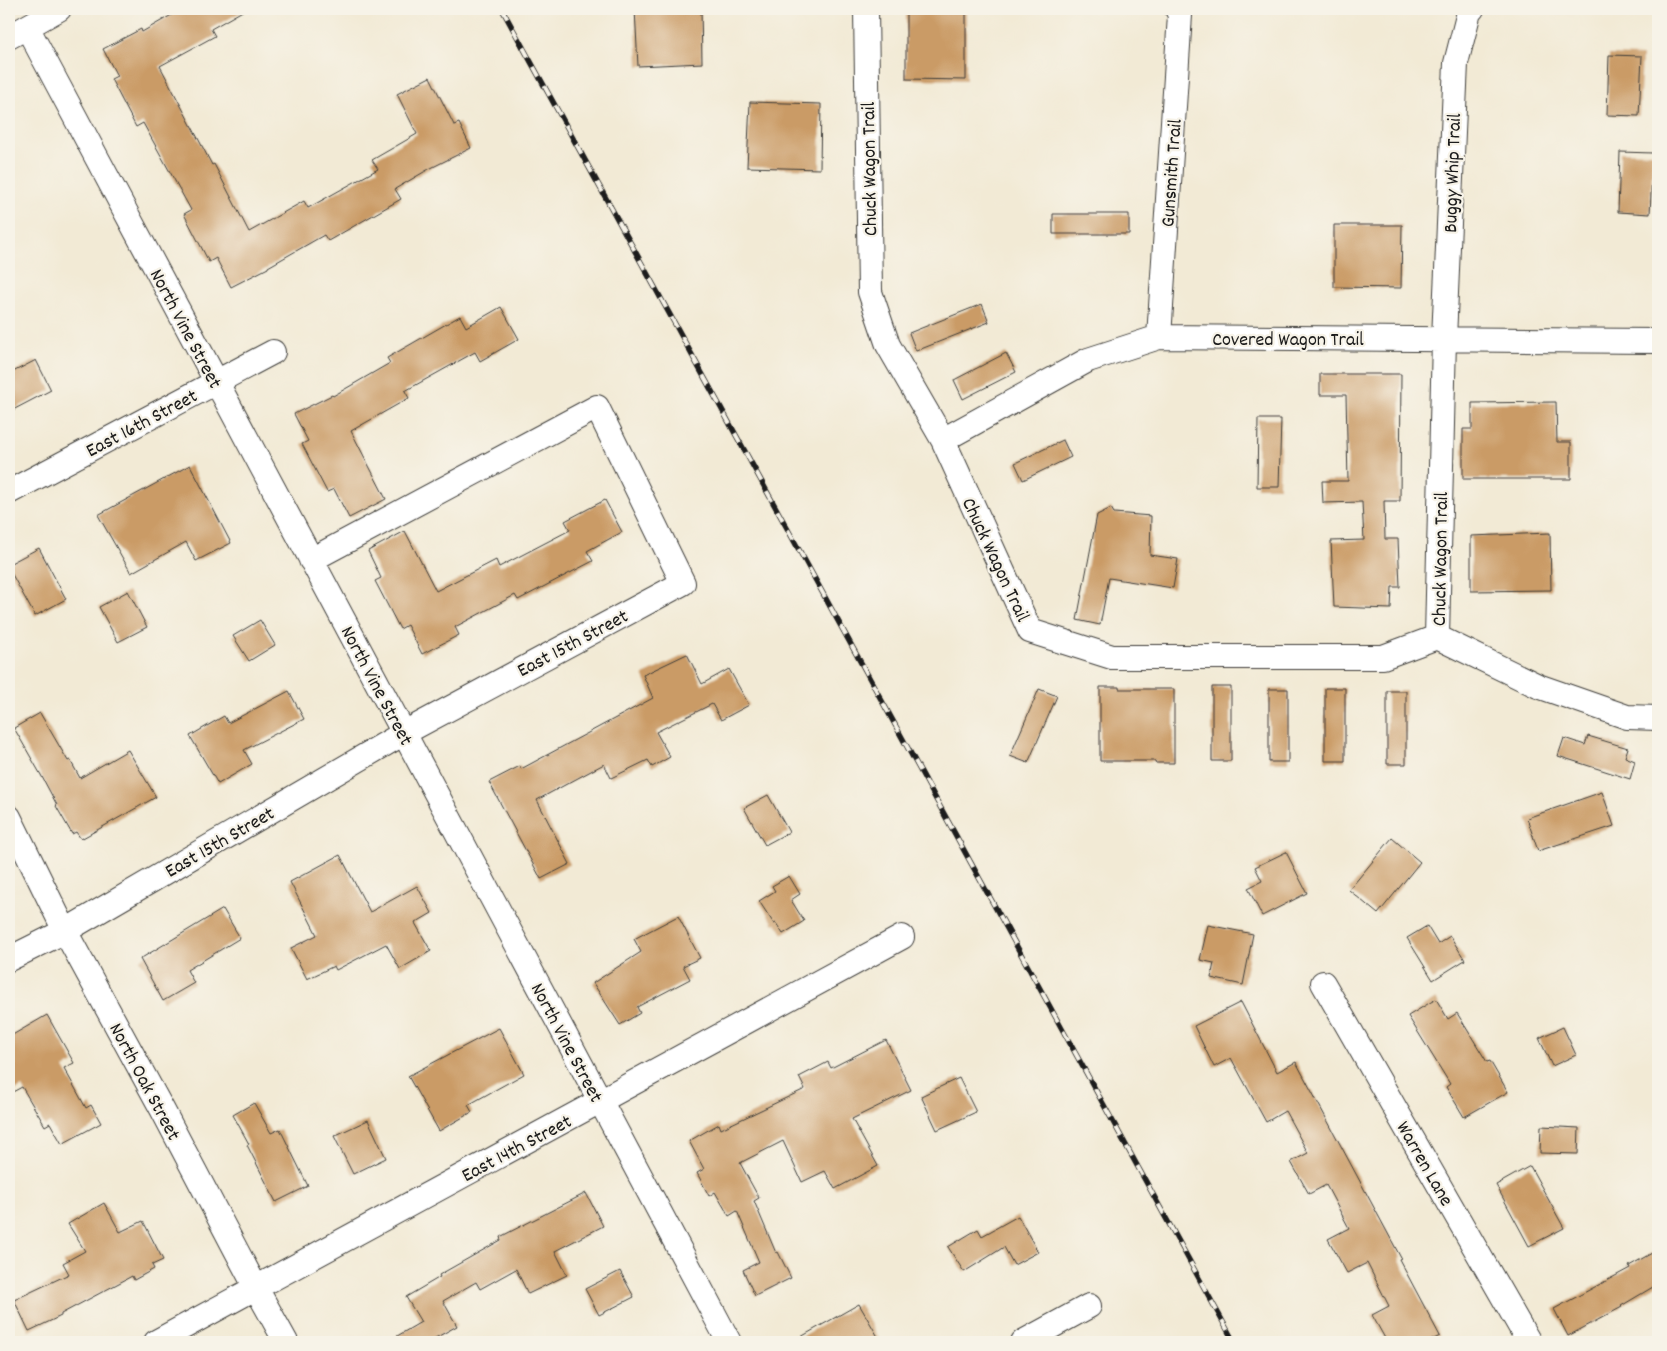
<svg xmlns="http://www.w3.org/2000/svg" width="1667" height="1351" viewBox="0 0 1667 1351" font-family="Dekko,sans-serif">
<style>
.building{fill:#ca9b66}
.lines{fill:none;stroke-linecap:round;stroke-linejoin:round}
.minor-casing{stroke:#3c3b38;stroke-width:26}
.minor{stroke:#fff;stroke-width:24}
.rail-casing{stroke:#1c1c1c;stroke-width:5.5}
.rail{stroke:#f7f3e8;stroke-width:4;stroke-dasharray:11;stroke-linecap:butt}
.labels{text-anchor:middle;stroke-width:4.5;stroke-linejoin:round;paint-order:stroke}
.street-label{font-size:20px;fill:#1c1c1c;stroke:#f7f3e8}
</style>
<rect width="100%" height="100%" fill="#f7f3e8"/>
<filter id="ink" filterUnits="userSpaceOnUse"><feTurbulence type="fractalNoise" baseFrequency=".02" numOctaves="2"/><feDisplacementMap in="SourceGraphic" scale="10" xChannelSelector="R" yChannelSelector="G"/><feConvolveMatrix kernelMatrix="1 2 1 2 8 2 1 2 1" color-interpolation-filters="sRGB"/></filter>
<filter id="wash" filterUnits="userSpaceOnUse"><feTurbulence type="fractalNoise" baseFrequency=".0096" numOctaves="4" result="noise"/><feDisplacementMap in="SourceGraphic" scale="20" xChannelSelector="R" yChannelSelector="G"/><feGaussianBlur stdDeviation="1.12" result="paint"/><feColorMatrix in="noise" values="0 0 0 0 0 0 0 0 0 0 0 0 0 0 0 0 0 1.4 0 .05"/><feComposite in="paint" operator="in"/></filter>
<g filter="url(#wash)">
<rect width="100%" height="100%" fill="#f2ead5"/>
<g id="blocks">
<!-- building -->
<path class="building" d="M 182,9 L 246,9 L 211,29 L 215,36 L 160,66 L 212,165 L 214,164 L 249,232 L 304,201 L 308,208 L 378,169 L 372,160 L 417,134 L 397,94 L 430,77 L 454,125 L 459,123 L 471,148 L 429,169 L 395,189 L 401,199 L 328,241 L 324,235 L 268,267 L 268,268 L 231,287 L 216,258 L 209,262 L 184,214 L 191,210 L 143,123 L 136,127 L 111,79 L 117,76 L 103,49 L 141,29 L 142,32 Z
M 635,9 L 701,9 L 702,63 L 638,66 Z
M 906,9 L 966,9 L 966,80 L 906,79 Z
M 1609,55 L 1642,56 L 1639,116 L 1607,115 Z
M 750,102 L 821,104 L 820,169 L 747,167 Z
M 1620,152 L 1653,153 L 1650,214 L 1618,212 Z
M 1053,214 L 1129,214 L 1129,234 L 1053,234 Z
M 1334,225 L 1402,225 L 1401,288 L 1334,287 Z
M 982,304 L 989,322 L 916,351 L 909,333 Z
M 501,307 L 519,339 L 480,361 L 475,352 L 405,391 L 409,398 L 351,431 L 386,499 L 349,518 L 334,489 L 327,492 L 302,444 L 308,441 L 294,414 L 332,395 L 333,396 L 390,363 L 387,358 L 460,316 L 466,327 Z
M 1006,353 L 1016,372 L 963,399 L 954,380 Z
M 36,360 L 51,390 L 9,412 L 9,374 Z
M 1320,374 L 1401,374 L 1400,501 L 1384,501 L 1385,539 L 1398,539 L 1400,587 L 1392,587 L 1391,609 L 1334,607 L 1331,541 L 1364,540 L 1362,502 L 1323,503 L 1322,481 L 1348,481 L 1346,395 L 1320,395 Z
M 1556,402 L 1557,442 L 1571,442 L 1571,479 L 1463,479 L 1463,429 L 1472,429 L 1472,403 Z
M 1258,419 L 1281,419 L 1279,487 L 1257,487 Z
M 1063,440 L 1071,457 L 1023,480 L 1015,463 Z
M 190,465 L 231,543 L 196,561 L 186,542 L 131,573 L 98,515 Z
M 605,500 L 622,532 L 587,551 L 593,561 L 518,600 L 515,595 L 455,627 L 459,635 L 422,654 L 407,625 L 400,629 L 375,581 L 381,578 L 368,551 L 405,531 L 436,591 L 496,560 L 499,567 L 570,530 L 565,521 Z
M 1111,508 L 1114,513 L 1151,516 L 1150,555 L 1178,559 L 1173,588 L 1109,578 L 1100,625 L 1077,620 L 1097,515 Z
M 1550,533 L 1551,590 L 1471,591 L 1471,536 Z
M 39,548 L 66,599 L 35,616 L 9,569 L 9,564 Z
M 128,591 L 147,627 L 118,642 L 99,607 Z
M 260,620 L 275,645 L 249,661 L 233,636 Z
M 687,654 L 702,684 L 729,669 L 749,705 L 721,720 L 712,704 L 656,732 L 670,757 L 652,767 L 648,760 L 611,778 L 604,764 L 537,800 L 570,864 L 541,879 L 489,782 L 520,766 L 521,769 L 653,698 L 643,675 Z
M 1100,687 L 1119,687 L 1119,689 L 1174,689 L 1174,763 L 1155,763 L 1155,761 L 1100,761 Z
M 1212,687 L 1231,687 L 1231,761 L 1212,761 Z
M 1325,688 L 1345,688 L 1345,761 L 1325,761 Z
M 1039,689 L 1057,696 L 1028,763 L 1010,756 Z
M 1269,689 L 1288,689 L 1288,762 L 1269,762 Z
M 289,691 L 304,719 L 244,750 L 252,764 L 218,784 L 190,736 L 224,716 L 228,723 Z
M 1387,691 L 1406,691 L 1406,764 L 1387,764 Z
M 40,713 L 68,761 L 70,760 L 80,778 L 128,750 L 156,797 L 81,839 L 76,832 L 72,834 L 56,806 L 57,805 L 41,775 L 14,728 Z
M 1588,736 L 1628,748 L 1625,757 L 1635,761 L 1630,779 L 1558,756 L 1564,738 L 1585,745 Z
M 1602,792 L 1614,826 L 1538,851 L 1527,818 Z
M 768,795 L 789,832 L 765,845 L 744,808 Z
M 1392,838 L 1420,862 L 1378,914 L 1349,890 Z
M 1286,852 L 1307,893 L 1262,916 L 1248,888 L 1262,881 L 1255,867 Z
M 340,855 L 370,912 L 417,886 L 432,913 L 415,923 L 431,951 L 400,969 L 386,944 L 336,970 L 334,966 L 307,979 L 291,948 L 317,935 L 290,882 Z
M 789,876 L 800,894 L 791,900 L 804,921 L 783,934 L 776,923 L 774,924 L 759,901 L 775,891 L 772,886 Z
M 223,909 L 240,938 L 187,970 L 194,983 L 163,1001 L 140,959 Z
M 678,916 L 700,958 L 683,966 L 690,979 L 637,1007 L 640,1013 L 620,1025 L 593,983 L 641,952 L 634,939 Z
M 1208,925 L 1253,934 L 1243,985 L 1211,978 L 1214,963 L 1200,960 Z
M 1427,926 L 1438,944 L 1450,936 L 1465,960 L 1433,980 L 1407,938 Z
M 1436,999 L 1448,1019 L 1457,1013 L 1487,1062 L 1490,1061 L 1508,1092 L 1464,1117 L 1446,1087 L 1450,1084 L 1408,1016 Z
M 1241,1002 L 1277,1072 L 1296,1062 L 1401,1258 L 1399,1259 L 1440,1336 L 1428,1342 L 1387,1342 L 1372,1315 L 1389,1306 L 1367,1263 L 1347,1273 L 1328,1239 L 1349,1228 L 1326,1185 L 1309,1194 L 1291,1162 L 1308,1153 L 1285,1111 L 1266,1122 L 1231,1058 L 1214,1067 L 1194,1026 Z
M 47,1015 L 74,1063 L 64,1068 L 86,1108 L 91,1105 L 101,1123 L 62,1144 L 50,1123 L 45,1126 L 22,1087 L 9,1094 L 9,1037 Z
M 1563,1027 L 1576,1055 L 1552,1066 L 1539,1038 Z
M 499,1028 L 524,1074 L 468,1105 L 472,1112 L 439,1131 L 408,1076 Z
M 886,1040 L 911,1090 L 852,1119 L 878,1166 L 835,1189 L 825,1171 L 802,1182 L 783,1141 L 740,1163 L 759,1198 L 754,1201 L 776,1253 L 778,1252 L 791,1278 L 755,1296 L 743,1270 L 759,1262 L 737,1211 L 729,1216 L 715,1192 L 709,1196 L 697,1173 L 704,1169 L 689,1141 L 719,1124 L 721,1129 L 805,1089 L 799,1077 L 828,1062 L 831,1068 Z
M 959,1078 L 976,1112 L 937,1130 L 921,1096 Z
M 254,1103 L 271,1133 L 280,1129 L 308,1186 L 276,1202 L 247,1145 L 249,1144 L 233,1115 Z
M 368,1120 L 386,1158 L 353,1174 L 334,1136 Z
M 1541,1126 L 1579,1128 L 1578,1154 L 1540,1153 Z
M 1530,1166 L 1564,1228 L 1529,1246 L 1496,1185 Z
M 586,1193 L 603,1226 L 555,1251 L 567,1275 L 528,1294 L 516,1269 L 480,1289 L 476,1282 L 443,1301 L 457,1326 L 428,1342 L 387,1342 L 421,1322 L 406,1297 L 440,1277 L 439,1275 L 501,1240 L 500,1237 Z
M 104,1203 L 120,1232 L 143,1221 L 163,1260 L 152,1265 L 154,1269 L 134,1280 L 132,1276 L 61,1314 L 61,1316 L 29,1331 L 14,1300 L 69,1274 L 63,1263 L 85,1251 L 68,1224 Z
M 1018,1216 L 1038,1252 L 1014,1265 L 1004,1247 L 964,1272 L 948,1247 L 978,1229 L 982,1236 Z
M 1652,1253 L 1658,1264 L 1658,1284 L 1621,1306 L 1622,1307 L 1568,1336 L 1554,1309 L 1630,1268 L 1629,1266 Z
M 620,1271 L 634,1297 L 599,1315 L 585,1289 Z
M 859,1304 L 881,1342 L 792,1342 Z"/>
</g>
</g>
<g filter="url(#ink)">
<use href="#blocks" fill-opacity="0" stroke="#3c3b38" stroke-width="1"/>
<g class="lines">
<!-- minor casing -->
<g class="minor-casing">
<path id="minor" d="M 866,9 L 870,292 L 888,345 L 943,440 L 1030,631 L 1112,657 L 1383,657 L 1437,637
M 27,27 L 729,1342
M 9,37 L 59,9
M 1159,337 L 1180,15 L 1177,9
M 943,440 L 1088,360 L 1159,337 L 1658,341
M 9,492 L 273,352
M 1437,637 L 1444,339 L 1456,63 L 1469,12 L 1472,9
M 1437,637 L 1538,686 L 1627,717 L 1658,718
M 9,817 L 65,931 L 162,1109 L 256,1288 L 286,1342
M 9,959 L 65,931 L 404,733 L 683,583 L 597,407 L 311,560
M 1323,983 L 1529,1342
M 156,1342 L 902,937
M 1023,1342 L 1089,1306"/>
</g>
<!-- minor -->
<use href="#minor" class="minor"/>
<!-- rail casing -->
<g class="rail-casing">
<path id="rail" d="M 502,9 L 1234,1342"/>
</g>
<!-- rail -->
<use href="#rail" class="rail"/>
</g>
</g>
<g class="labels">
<!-- street labels -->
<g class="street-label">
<text transform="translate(868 169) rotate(-91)" y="7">Chuck Wagon Trail</text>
<text transform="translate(1170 173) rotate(-86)" y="7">Gunsmith Trail</text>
<text transform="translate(1451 173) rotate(-88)" y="7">Buggy Whip Trail</text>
<text transform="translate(187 328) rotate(62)" y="7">North Vine Street</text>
<text x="1288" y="345">Covered Wagon Trail</text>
<text transform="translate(141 422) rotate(-28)" y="7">East 16th Street</text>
<text transform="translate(997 559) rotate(65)" y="7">Chuck Wagon Trail</text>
<text transform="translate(1439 559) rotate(-89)" y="7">Chuck Wagon Trail</text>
<text transform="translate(572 642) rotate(-28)" y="7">East 15th Street</text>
<text transform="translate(378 685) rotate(62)" y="7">North Vine Street</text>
<text transform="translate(219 841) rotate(-30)" y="7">East 15th Street</text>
<text transform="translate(568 1042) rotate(62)" y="7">North Vine Street</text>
<text transform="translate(146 1081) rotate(62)" y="7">North Oak Street</text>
<text transform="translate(516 1147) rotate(-28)" y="7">East 14th Street</text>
<text transform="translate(1426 1163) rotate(60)" y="7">Warren Lane</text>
</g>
</g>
<!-- margin -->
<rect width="1667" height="1351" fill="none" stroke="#f7f3e8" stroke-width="30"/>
</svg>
